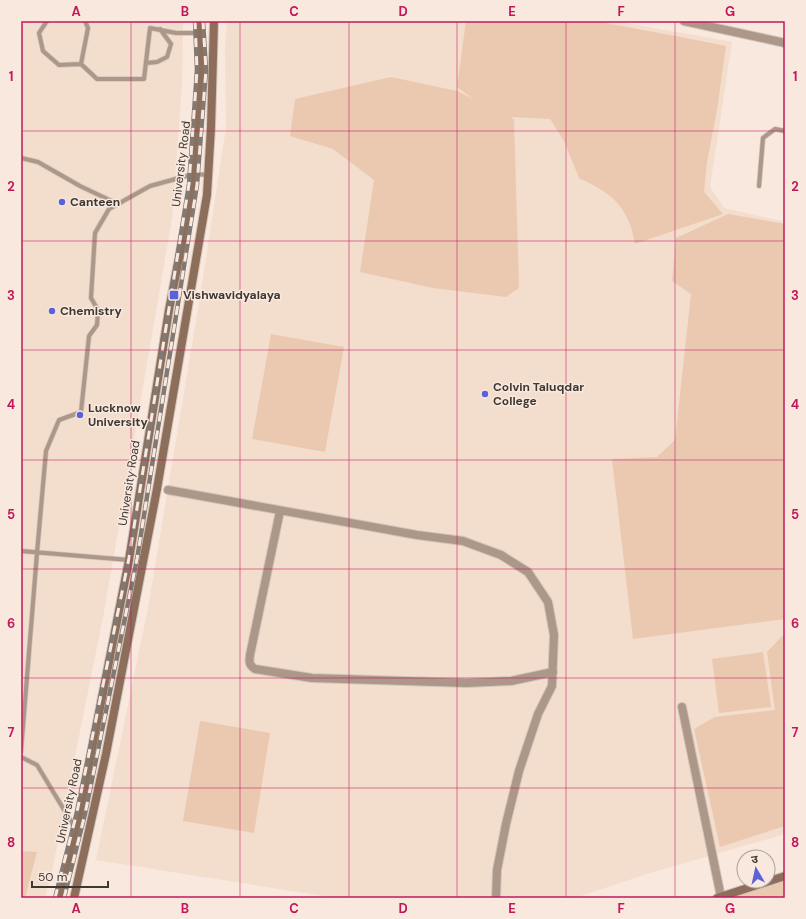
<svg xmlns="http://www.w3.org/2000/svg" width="806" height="919" viewBox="0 0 806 919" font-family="'DM Sans','Noto Sans Devanagari',sans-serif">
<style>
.built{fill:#f3ddcd}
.green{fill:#ebc9b1}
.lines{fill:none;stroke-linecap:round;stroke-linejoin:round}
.lane-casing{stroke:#d4c5bc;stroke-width:5.5}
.street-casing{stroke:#d4c5bc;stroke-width:10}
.secondary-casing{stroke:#d4c5bc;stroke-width:10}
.lane{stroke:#ac9789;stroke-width:4}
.street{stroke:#ac9789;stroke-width:8}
.secondary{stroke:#8c6e5a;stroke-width:8}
.rail-casing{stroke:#837973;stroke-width:4.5}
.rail{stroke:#f9e8de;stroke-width:3;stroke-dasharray:9;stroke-linecap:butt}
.grid{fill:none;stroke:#c2185b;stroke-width:1;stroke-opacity:0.55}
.poi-dot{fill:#5b62d9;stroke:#f9e8de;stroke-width:1.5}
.labels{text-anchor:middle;stroke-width:3;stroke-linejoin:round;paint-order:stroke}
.street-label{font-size:12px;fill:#3e3833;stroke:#f9e8de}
.poi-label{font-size:12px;font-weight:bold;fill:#3e3833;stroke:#f9e8de;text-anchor:start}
.neatline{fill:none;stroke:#c2185b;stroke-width:1.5}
.grid-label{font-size:13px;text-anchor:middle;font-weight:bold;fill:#c2185b}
</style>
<rect width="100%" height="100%" fill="#f9e8de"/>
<!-- built -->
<path class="built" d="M 21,21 L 183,21 L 182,84 L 172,219 L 104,612 L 52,871 L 45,898 L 21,898 Z
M 227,21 L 615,21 L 732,42 L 710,187 L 724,208 L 785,222 L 785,834 L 650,873 L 575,898 L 336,898 L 96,860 L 148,608 L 200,297 L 226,128 L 225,47 Z"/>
<!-- green -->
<path class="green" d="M 466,21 L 595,21 L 691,39 L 726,46 L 717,110 L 707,162 L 704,192 L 723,214 L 635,244 C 633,236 632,227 628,220 C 619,198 600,188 579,178 L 564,141 L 550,119 L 511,117 L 514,120 L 519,288 L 506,297 L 433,288 L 360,272 L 374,180 L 333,149 L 290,136 L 295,99 L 391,77 L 457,91 L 473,99 L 457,87 Z
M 728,214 L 785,224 L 785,619 L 633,639 L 612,459 L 657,457 L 675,440 L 691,294 L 672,281 L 676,238 Z
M 271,334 L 344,347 L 325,452 L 252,439 Z
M 785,633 L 785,826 L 720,847 L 694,729 L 715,717 L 775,710 L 767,652 Z
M 763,652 L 771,707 L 719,713 L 712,659 Z
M 200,721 L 270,733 L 254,833 L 183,821 Z
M 21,851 L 37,852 L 25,898 L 21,898 Z
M 785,879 L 785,898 L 726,898 Z"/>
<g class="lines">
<!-- lane casing -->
<g class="lane-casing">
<path id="lane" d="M 47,21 L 39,33 L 43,51 L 59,65 L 81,64 L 97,79 L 144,79 L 150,28 L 176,33 L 200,33
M 146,63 L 157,62 L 167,57 L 171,44 L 160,29
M 81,64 L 88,28 L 85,21
M 21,158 L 38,162 L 80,186 L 118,204
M 759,186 L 763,138 L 775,129 L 785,131
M 21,551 L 129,560
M 21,751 L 37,553 L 46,451 L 59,420 L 81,412 L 89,336 L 97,325 L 98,310 L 91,298 L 95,233 L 109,209 L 150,186 L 194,174 L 208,175
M 21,757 L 37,765 L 75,828"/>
</g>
<!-- street casing -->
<g class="street-casing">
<path id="street" d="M 684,21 L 785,43
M 168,490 L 417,535 L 463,541 L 501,555 L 528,572 L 548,602 L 554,635 L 552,686 L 538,714 L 519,771 L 506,824 L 497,870 L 496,898
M 280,511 L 250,655 C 249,662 249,665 255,669 L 312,678 L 467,683 L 511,681 L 553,672
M 682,707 L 721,897"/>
</g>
<!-- secondary casing -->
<g class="secondary-casing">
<path id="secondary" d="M 59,898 L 66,872 L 76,830 L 129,560 L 169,310 L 192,190 L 200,104 L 200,21
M 74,898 L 106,754 L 157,489 L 207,195 L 211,127 L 214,21
M 717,898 L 785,876"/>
</g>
<!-- lane -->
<use href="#lane" class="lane"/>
<!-- street -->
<use href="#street" class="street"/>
<!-- secondary -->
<use href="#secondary" class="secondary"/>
<!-- rail casing -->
<g class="rail-casing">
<path id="rail" d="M 55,898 L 77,812 L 129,558 L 189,184 L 197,70 L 195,21
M 64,898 L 85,814 L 137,559 L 197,185 L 206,70 L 203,21"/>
</g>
<!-- rail -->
<use href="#rail" class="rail"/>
</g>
<!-- grid -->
<path class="grid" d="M 131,21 L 131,898M 240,21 L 240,898M 349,21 L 349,898M 457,21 L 457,898M 566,21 L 566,898M 675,21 L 675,898M 21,131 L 785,131M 21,241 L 785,241M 21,350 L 785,350M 21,460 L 785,460M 21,569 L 785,569M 21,678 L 785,678M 21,788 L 785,788"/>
<!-- markers -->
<g class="poi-dot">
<circle cx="62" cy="202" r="4"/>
<rect x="169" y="290" width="10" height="10" rx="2"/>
<circle cx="52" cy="311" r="4"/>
<circle cx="485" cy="394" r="4"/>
<circle cx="80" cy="415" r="4"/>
</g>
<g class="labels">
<!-- street labels -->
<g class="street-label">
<text transform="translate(181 164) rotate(-83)" y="4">University Road</text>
<text transform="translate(129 483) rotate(-81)" y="4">University Road</text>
<text transform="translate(69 801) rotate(-78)" y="4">University Road</text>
</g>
<!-- poi labels -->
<g class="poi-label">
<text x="70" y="206">Canteen</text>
<text x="183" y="299">Vishwavidyalaya</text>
<text x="60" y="315">Chemistry</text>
<text x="493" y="391">Colvin Taluqdar<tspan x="493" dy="14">College</tspan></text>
<text x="88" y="412">Lucknow<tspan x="88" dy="14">University</tspan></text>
</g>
</g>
<!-- border -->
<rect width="806" height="919" fill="none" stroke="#f9e8de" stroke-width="44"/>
<!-- north arrow -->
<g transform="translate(756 869) rotate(351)"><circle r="19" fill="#f9e8de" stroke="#aea29a"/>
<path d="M0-3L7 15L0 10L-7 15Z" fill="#5b62d9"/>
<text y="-6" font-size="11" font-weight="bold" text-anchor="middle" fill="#3e3833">उ</text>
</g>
<!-- scale -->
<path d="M32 881v6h76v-6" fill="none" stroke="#3e3833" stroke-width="2"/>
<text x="38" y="881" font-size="12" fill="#3e3833" stroke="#f9e8de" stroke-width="3" paint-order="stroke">50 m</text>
<rect x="22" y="22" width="762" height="875" class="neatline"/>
<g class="grid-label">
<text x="76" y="16">A</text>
<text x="185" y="16">B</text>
<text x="294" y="16">C</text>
<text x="403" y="16">D</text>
<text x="512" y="16">E</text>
<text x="621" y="16">F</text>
<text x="730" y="16">G</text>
<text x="11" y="81">1</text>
<text x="795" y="81">1</text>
<text x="11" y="191">2</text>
<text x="795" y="191">2</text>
<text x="11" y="300">3</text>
<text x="795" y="300">3</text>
<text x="11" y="409">4</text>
<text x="795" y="409">4</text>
<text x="11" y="519">5</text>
<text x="795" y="519">5</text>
<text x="11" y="628">6</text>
<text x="795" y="628">6</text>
<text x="11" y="737">7</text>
<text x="795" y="737">7</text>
<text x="11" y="847">8</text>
<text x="795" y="847">8</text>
<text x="76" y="913">A</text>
<text x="185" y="913">B</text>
<text x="294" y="913">C</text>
<text x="403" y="913">D</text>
<text x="512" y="913">E</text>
<text x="621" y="913">F</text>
<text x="730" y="913">G</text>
</g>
</svg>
